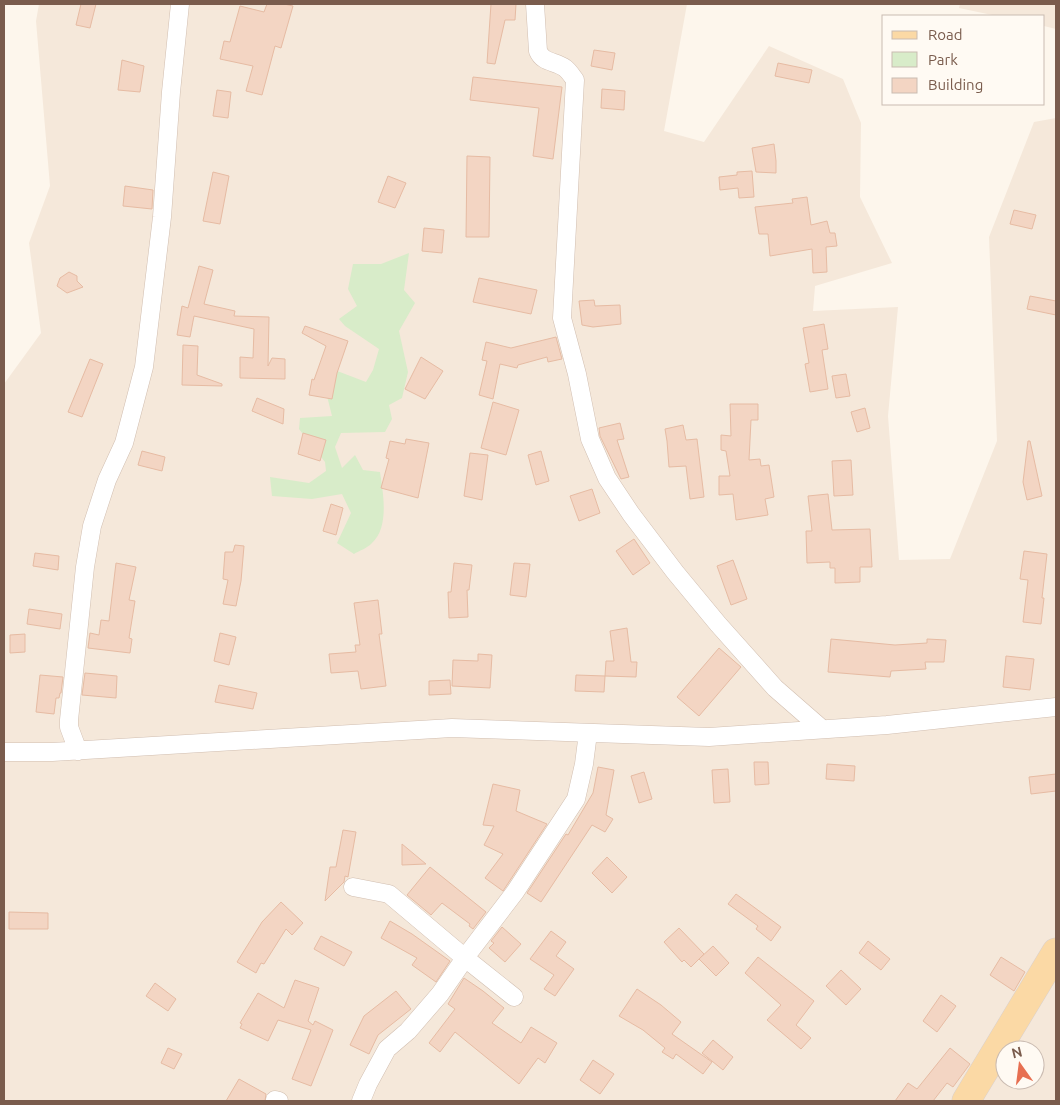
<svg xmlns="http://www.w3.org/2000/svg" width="1060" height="1105" viewBox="0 0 1060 1105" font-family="Ubuntu,sans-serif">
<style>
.residential{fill:#f5e8da;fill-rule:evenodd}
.green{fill:#d8ecc9}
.building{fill:#f3d5c3;stroke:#e6bba3}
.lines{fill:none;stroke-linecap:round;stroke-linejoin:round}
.minor-casing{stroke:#d1beb0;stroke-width:19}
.primary-casing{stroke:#dad1cd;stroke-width:29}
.minor{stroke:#fff;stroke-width:18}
.primary{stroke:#fbd9a5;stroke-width:28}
</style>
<rect width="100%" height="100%" fill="#fdf6ec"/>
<!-- residential -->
<path class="residential" d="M 39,4 L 687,4 L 664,131 L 704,142 L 769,46 L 843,79 L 861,123 L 860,197 L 892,263 L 815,286 L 813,311 L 898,307 L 888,416 L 899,560 L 950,559 L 997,441 L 989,237 L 1034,122 L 1056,118 L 1056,1101 L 4,1101 L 4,384 L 41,333 L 29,243 L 50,186 L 36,21 ZM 1005,1050 L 1035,1050 L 1035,1080 L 1005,1080 Z
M 960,4 L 1056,4 L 1056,29 L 1044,26 L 1044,16 L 997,16 L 959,8 Z"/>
<!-- green -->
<path class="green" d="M 409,253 L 404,290 L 415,303 L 399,331 L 408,372 L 402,398 L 389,405 L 392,419 L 385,432 L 341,433 L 335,447 L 342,468 L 355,455 L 363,470 L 380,472 C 383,493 390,528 371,544 C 367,548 359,551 354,554 L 337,543 L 351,513 L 342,494 L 312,499 L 272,496 L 270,477 L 309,483 L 326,471 L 325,462 L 299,429 L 300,418 L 332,416 L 319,364 L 366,382 L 373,370 L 379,349 L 345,326 L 339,319 L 357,306 L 348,289 L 353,264 L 381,264 Z"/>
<!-- building -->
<path class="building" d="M 81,4 L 96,4 L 90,28 L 76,25 Z
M 267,4 L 284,4 L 293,6 L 281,48 L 275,46 L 262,95 L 246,91 L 253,66 L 220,59 L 224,41 L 230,42 L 240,6 L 264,12 Z
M 491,4 L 516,4 L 515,20 L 505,20 L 495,64 L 487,63 Z
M 594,50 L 615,53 L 612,70 L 591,66 Z
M 122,60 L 144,66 L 140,92 L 118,90 Z
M 778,63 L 812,70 L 809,83 L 775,76 Z
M 473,77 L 562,87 L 553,159 L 533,156 L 539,108 L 470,100 Z
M 602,89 L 625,91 L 624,110 L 601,108 Z
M 217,90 L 231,92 L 228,118 L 213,116 Z
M 774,144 L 776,161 L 776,173 L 756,172 L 752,148 Z
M 467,156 L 490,157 L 489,237 L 466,237 Z
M 752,171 L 754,197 L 739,198 L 738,188 L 720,190 L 719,177 L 737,175 L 737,172 Z
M 213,172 L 229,176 L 220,224 L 203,221 Z
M 388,176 L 406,183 L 395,208 L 378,202 Z
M 125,186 L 153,190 L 152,209 L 123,206 Z
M 807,197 L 811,225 L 827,221 L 830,233 L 835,233 L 837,246 L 826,247 L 827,272 L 813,273 L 812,249 L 770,256 L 768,234 L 759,234 L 755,207 L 793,203 L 792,199 Z
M 1014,210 L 1036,215 L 1032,229 L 1010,224 Z
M 424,228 L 444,230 L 442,253 L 422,251 Z
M 199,266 L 213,270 L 204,304 L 235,311 L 234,316 L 269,317 L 268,366 L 272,358 L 285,359 L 285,379 L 240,378 L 240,357 L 253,358 L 254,329 L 194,316 L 190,337 L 177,335 L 182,306 L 188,308 Z
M 69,272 L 77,276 L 77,281 L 83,287 L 67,293 L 57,286 L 60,278 Z
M 479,278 L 537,290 L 531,314 L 473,302 Z
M 1030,296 L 1056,301 L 1056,315 L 1027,309 Z
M 594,300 L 595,306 L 620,305 L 621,324 L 593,327 L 582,325 L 579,301 Z
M 824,324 L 828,349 L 822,350 L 828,389 L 810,392 L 805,364 L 809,363 L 803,328 Z
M 305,326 L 348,341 L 337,373 L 332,399 L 309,395 L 312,379 L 314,380 L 326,346 L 302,333 Z
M 556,337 L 562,359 L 548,362 L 547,357 L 518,365 L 517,368 L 500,364 L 493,399 L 479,395 L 487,361 L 482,360 L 486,342 L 511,348 Z
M 183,345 L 198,346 L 197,375 L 222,384 L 222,386 L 182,385 Z
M 421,357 L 443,371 L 425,399 L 405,389 Z
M 90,359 L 103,364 L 82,417 L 68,412 Z
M 846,374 L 850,396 L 836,398 L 832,376 Z
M 257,398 L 284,409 L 283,424 L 252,411 Z
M 493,402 L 519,410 L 506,455 L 481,448 Z
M 730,404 L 758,404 L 758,420 L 751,420 L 749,460 L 760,459 L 761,466 L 769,465 L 774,497 L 765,499 L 768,515 L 736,520 L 733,494 L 719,495 L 719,476 L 730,476 L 726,451 L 721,450 L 721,435 L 731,436 Z
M 865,408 L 870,428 L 857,432 L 851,412 Z
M 620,423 L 624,439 L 617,440 L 629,477 L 621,479 L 600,436 L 599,428 Z
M 683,425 L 686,440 L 697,439 L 704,497 L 690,499 L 686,466 L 669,467 L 667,441 L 665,429 Z
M 303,433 L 326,440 L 320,461 L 298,454 Z
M 406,439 L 429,443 L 418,498 L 381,488 L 389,459 L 386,458 L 390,441 L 405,444 Z
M 1028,441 L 1030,441 L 1042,496 L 1027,500 L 1023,482 Z
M 142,451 L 165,457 L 162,471 L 138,465 Z
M 541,451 L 549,481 L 536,485 L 528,455 Z
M 470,453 L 488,455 L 482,500 L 464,496 Z
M 851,460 L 853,495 L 834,496 L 832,461 Z
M 592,489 L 600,513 L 579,521 L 570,496 Z
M 828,494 L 832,530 L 870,529 L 872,567 L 860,567 L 860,582 L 835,583 L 835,568 L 830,568 L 830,562 L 807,563 L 806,531 L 812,531 L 808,496 Z
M 331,504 L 343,508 L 336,535 L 323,531 Z
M 634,539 L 650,563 L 633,575 L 616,551 Z
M 235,545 L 244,546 L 241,581 L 236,606 L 223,604 L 228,580 L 223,579 L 225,552 L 233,552 Z
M 1024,551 L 1047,554 L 1042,598 L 1044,598 L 1041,624 L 1023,622 L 1028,580 L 1020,579 Z
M 35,553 L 59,556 L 58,570 L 33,566 Z
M 733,560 L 747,599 L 731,605 L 717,566 Z
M 116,563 L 136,567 L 129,600 L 135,601 L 129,638 L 132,639 L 130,653 L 88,648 L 90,633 L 99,635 L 101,620 L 109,621 Z
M 454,563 L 472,565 L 469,590 L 467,590 L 468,617 L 449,618 L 448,592 L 451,592 Z
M 514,563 L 530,564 L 526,597 L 510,595 Z
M 378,600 L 382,634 L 379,634 L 386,686 L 361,689 L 358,671 L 331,673 L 329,654 L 356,652 L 355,645 L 360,645 L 354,603 Z
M 29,609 L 62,614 L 60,629 L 27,624 Z
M 627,628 L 631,662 L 637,662 L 636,677 L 605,676 L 606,661 L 614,661 L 610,631 Z
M 220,633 L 236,637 L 229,665 L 214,661 Z
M 25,634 L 25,652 L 10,653 L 10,635 Z
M 831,639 L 895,645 L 927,643 L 927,639 L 946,640 L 944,662 L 925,662 L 926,669 L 891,671 L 890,677 L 828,672 Z
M 719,648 L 741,667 L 699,716 L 677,697 Z
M 478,654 L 492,655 L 490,688 L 452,686 L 453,660 L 478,661 Z
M 1006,656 L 1034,659 L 1030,690 L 1003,687 Z
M 85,673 L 117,676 L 116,698 L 82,695 Z
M 40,675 L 63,677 L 61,693 L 60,693 L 59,698 L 56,698 L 54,714 L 36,712 Z
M 576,675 L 605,676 L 604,692 L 575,691 Z
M 450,680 L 451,694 L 429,695 L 429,681 Z
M 219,685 L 257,693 L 253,709 L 215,702 Z
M 754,762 L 768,762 L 769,784 L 755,785 Z
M 827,764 L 855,766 L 854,781 L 826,779 Z
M 598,767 L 614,770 L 606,815 L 613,819 L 605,832 L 592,825 L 541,902 L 527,893 L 566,834 L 568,835 L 593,793 Z
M 728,769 L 730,802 L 714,803 L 712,770 Z
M 644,772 L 652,799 L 639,803 L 631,776 Z
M 1056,774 L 1056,791 L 1031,794 L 1029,777 Z
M 493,784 L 520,790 L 516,811 L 547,824 L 503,891 L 485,878 L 503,854 L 484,845 L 494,826 L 483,825 Z
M 343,830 L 356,832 L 348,877 L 345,876 L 344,882 L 325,901 L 330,867 L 336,867 Z
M 402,844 L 426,864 L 402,865 Z
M 607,857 L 627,877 L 612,893 L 592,873 Z
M 430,867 L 486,912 L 473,929 L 469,926 L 470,924 L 442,903 L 431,915 L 407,895 Z
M 736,894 L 781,927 L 771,941 L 756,929 L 758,926 L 728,904 Z
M 281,902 L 303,923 L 292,935 L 286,929 L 264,964 L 261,963 L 256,973 L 237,962 L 262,922 Z
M 9,912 L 48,913 L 48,929 L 9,929 Z
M 390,921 L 412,934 L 450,961 L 436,982 L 412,965 L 417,958 L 381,938 Z
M 502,927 L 521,944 L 505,962 L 489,948 L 494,943 L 491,941 Z
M 679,928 L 704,954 L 691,967 L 684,960 L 682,962 L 664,942 Z
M 551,931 L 566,942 L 556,956 L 574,969 L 555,996 L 544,989 L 554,975 L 530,959 Z
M 321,936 L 352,952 L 344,966 L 314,949 Z
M 868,941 L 890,959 L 881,970 L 859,953 Z
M 713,946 L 729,963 L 716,976 L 699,959 Z
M 758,957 L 814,1001 L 796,1025 L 811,1038 L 801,1049 L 767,1020 L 781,1005 L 745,973 Z
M 1001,957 L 1025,972 L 1014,991 L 990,975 Z
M 841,970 L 861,989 L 846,1005 L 826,986 Z
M 464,978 L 483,991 L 504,1008 L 492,1023 L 521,1043 L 531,1027 L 557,1043 L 545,1063 L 538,1058 L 519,1084 L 455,1032 L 440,1052 L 429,1043 L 455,1009 L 448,1004 Z
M 295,980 L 319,988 L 308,1021 L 313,1025 L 315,1021 L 333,1030 L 311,1086 L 292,1079 L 311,1030 L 278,1020 L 268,1041 L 240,1028 L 242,1024 L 240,1023 L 258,993 L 284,1008 Z
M 155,983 L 176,999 L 168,1011 L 146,996 Z
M 637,989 L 661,1005 L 681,1022 L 672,1034 L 712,1062 L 703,1074 L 676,1054 L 673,1059 L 662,1052 L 665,1048 L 643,1030 L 619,1016 Z
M 396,991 L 411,1009 L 378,1035 L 369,1054 L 350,1045 L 364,1016 Z
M 941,995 L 956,1006 L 937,1032 L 923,1021 Z
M 713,1040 L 733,1057 L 723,1070 L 702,1053 Z
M 168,1048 L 182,1054 L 174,1069 L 161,1063 Z
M 950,1048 L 970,1064 L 953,1087 L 947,1083 L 933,1101 L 895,1101 L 908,1083 L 917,1089 Z
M 593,1060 L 614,1074 L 600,1094 L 580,1080 Z
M 239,1079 L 266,1094 L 265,1101 L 226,1101 Z"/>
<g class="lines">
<!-- minor casing -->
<g class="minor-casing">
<path id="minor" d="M 535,4 L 538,51 C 543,63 555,61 565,68 C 569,71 572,76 575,80 L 562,318 L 577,374 L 590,439 L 607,478 L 631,514 L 675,572 L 718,624 L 775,688 L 822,729
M 78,751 L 69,727 L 69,720 L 85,567 L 92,526 L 107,480 L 124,443 L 144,367 L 162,217 L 171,92 L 180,4
M 4,752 L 52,752 L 452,728 L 709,737 L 887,725 L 1056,707
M 353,887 L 389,894 L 465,958 L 514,997
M 275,1100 L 279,1101
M 361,1101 L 368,1084 L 387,1049 L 408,1031 L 440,994 L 470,951 L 515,892 L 576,799 L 584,764 L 588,733"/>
</g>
<!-- primary casing -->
<g class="primary-casing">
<path id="primary" d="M 966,1101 L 1056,952"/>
</g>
<!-- minor -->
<use href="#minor" class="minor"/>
<!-- primary -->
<use href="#primary" class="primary"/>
</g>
<!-- border -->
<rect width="1060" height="1105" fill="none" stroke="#7a5c4d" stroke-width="10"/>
<!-- legend -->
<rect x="882" y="15" width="162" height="90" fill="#fffaf3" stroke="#cabbb1"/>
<rect x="892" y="31" width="25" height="8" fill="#fbd9a5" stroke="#cabbb1"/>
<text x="928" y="40" font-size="15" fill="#7a5c4d">Road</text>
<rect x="892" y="52" width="25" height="15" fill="#d8ecc9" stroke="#cabbb1"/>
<text x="928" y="65" font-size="15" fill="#7a5c4d">Park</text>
<rect x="892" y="78" width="25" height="15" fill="#f3d5c3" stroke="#cabbb1"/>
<text x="928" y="90" font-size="15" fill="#7a5c4d">Building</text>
<!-- north arrow -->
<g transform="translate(1020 1065) rotate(346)"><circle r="24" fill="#fffaf3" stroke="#cabbb1"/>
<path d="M0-4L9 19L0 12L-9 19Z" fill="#e76f51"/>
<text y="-8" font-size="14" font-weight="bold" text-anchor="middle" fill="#7a5c4d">N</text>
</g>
</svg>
